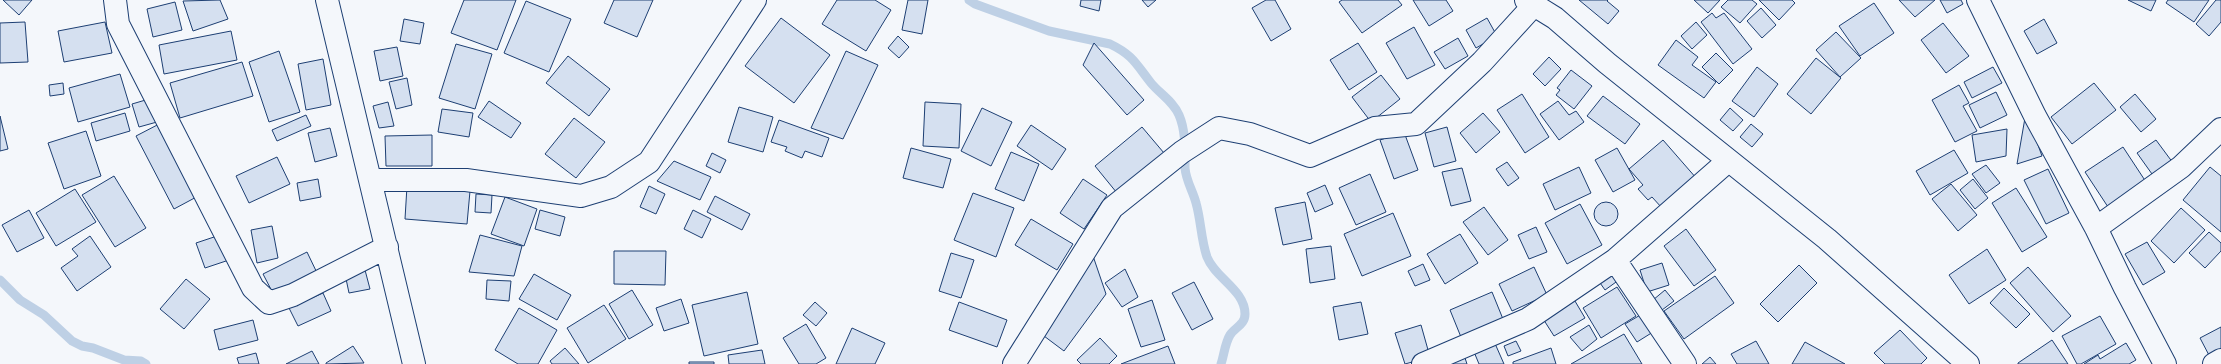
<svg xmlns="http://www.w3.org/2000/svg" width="2221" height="364" viewBox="0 0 2221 364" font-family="'Open Sans',sans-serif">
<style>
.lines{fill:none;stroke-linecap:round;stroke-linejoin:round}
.stream{stroke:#bed0e5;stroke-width:9}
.building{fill:#d5e0f0;stroke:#1d3f73}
.minor-casing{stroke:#1d3f73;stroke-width:24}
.minor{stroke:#f4f7fb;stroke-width:22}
</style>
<rect width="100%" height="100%" fill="#f4f7fb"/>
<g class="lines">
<!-- stream -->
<path class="stream" d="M 969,0 L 975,4 L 1049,31 L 1110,44 C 1133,55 1136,64 1151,83 C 1160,94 1173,101 1179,115 C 1186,131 1185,151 1185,168 C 1186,181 1193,191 1196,203 C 1201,220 1201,240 1207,257 C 1215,278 1245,290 1245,314 C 1245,325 1235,327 1230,335 C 1225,343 1224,355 1221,364
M 0,280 L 20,300 L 44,315 L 72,341 L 82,346 L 93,348 L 124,360 L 141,361 L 146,364"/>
</g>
<!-- building -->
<path class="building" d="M 3,0 L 32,0 L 19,15 Z
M 220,0 L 228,19 L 193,31 L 183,1 Z
M 464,0 L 516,0 L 497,50 L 451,33 Z
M 614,0 L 653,0 L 637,37 L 604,23 Z
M 837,0 L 875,0 L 891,10 L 866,51 L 822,24 Z
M 908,0 L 928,0 L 922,34 L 902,30 Z
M 1081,0 L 1101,0 L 1099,11 L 1080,6 Z
M 1142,0 L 1156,0 L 1148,7 Z
M 1266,0 L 1275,0 L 1291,29 L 1271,41 L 1252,8 Z
M 1342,0 L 1398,0 L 1402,5 L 1362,33 L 1339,2 Z
M 1413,0 L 1446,0 L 1453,11 L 1429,26 Z
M 1579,0 L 1608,0 L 1607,1 L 1619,11 L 1608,24 Z
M 1694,0 L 1720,0 L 1708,13 Z
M 1728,0 L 1752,0 L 1757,4 L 1740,23 L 1721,7 Z
M 1759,0 L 1792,0 L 1795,3 L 1779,20 Z
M 1899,0 L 1935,0 L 1915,17 Z
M 1940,0 L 1961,0 L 1963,4 L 1947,13 Z
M 2128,0 L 2156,0 L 2151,11 Z
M 2168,0 L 2209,0 L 2194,22 L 2166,3 Z
M 2216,0 L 2221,0 L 2221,22 L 2209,36 L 2196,24 Z
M 526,1 L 571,19 L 549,72 L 504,53 Z
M 175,2 L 182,30 L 153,37 L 147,9 Z
M 1874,3 L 1894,33 L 1860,56 L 1839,26 Z
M 1761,8 L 1776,25 L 1762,38 L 1747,21 Z
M 1712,13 L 1716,18 L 1724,13 L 1752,49 L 1733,64 L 1701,22 Z
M 781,18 L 830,55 L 794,103 L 745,66 Z
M 1487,18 L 1497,36 L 1476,48 L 1466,30 Z
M 404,19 L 424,23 L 420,44 L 400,41 Z
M 2044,19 L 2057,43 L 2037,54 L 2024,31 Z
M 25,22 L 28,62 L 0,63 L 0,23 Z
M 105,22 L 112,53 L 64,62 L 58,31 Z
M 1696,22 L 1707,35 L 1692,49 L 1681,36 Z
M 1943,23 L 1969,56 L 1946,73 L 1921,40 Z
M 1414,27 L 1435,65 L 1407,79 L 1386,43 Z
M 231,31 L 237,60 L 164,74 L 159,45 Z
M 1836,32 L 1861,58 L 1840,77 L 1816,50 Z
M 898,36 L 909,47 L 899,58 L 888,48 Z
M 1458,38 L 1468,56 L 1445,69 L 1434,52 Z
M 1676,40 L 1698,57 L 1692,65 L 1716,82 L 1704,98 L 1658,65 Z
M 1094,43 L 1144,100 L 1127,115 L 1083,65 Z
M 1358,43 L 1377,72 L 1349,90 L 1330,60 Z
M 456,44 L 492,54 L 475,109 L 439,98 Z
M 397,47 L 403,76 L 380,81 L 374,51 Z
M 279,51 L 300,112 L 269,122 L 249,62 Z
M 846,51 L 878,65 L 843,139 L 811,128 Z
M 1716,53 L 1733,70 L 1719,84 L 1702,67 Z
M 568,56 L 610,89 L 589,116 L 546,83 Z
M 1549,57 L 1561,69 L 1545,86 L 1533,74 Z
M 1816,58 L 1841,78 L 1811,114 L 1787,94 Z
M 323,59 L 331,105 L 306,110 L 298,64 Z
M 242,62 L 253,96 L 180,118 L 170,83 Z
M 1757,67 L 1778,84 L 1754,117 L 1732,101 Z
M 1993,67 L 2002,83 L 1972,98 L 1964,82 Z
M 1571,70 L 1592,86 L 1574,109 L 1556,95 L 1560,90 L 1557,88 Z
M 120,74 L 130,107 L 78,122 L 69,88 Z
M 1381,75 L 1400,99 L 1371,122 L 1352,97 Z
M 407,78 L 412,105 L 396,109 L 389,82 Z
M 63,83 L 64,94 L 50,96 L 49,85 Z
M 2094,83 L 2116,110 L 2072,144 L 2051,117 Z
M 1959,85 L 1969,103 L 1963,106 L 1977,131 L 1955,142 L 1932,100 Z
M 1996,92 L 2007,115 L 1980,128 L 1969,105 Z
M 1522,94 L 1549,137 L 1525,153 L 1497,110 Z
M 2135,94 L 2156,119 L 2141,132 L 2120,107 Z
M 1603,96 L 1640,124 L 1625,144 L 1587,116 Z
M 149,99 L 157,122 L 139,127 L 132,104 Z
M 489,101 L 521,123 L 511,138 L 478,117 Z
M 1558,101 L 1569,115 L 1576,111 L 1584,122 L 1559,140 L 1540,114 Z
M 388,102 L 394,126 L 379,128 L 373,106 Z
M 925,102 L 961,104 L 959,148 L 923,146 Z
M 739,107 L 773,117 L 763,152 L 728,142 Z
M 982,108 L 1012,122 L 991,166 L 961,151 Z
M 1730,108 L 1743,120 L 1733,131 L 1720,120 Z
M 442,109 L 473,113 L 469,137 L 438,132 Z
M 2026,112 L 2042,156 L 2017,164 Z
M 125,113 L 130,131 L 96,141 L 91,123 Z
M 1483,113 L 1500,132 L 1476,153 L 1460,133 Z
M 306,115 L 311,126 L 277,141 L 272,130 Z
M 0,116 L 8,149 L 0,151 Z
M 574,118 L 605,142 L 576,178 L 545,154 Z
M 779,120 L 829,138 L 822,157 L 805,151 L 802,158 L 785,151 L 787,147 L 771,142 Z
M 163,122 L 202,194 L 174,209 L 136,136 Z
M 1751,124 L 1763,134 L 1752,147 L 1740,137 Z
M 1031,125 L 1066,149 L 1052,170 L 1017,146 Z
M 1142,127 L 1164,153 L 1117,193 L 1095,166 Z
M 1447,127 L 1456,161 L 1434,167 L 1425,133 Z
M 330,128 L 337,156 L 315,162 L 308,133 Z
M 2007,129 L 2006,156 L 1976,162 L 1972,135 Z
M 86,131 L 101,176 L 64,189 L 48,143 Z
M 1404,132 L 1418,170 L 1394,179 L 1380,140 Z
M 432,135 L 432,166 L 386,166 L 385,136 Z
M 1663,140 L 1697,179 L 1662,208 L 1652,197 L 1648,200 L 1638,189 L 1643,185 L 1629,169 Z
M 2156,140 L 2176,167 L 2157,181 L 2137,153 Z
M 2123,147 L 2148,185 L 2110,210 L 2085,172 Z
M 911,148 L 951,159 L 943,188 L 903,178 Z
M 1617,148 L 1635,180 L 1613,192 L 1595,160 Z
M 1954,150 L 1968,173 L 1930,195 L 1916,171 Z
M 1011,152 L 1039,164 L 1024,201 L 995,189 Z
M 712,153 L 726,160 L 720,173 L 706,166 Z
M 277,157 L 290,184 L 249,203 L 236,176 Z
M 674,161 L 711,177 L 700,200 L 657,181 Z
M 1507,162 L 1519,178 L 1508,186 L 1496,169 Z
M 1986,165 L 2000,183 L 1986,193 L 1972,174 Z
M 1579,167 L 1591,193 L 1555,210 L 1543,184 Z
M 2210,167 L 2221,176 L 2221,232 L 2183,200 Z
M 1462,168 L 1471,201 L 1451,206 L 1442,172 Z
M 2048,169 L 2069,213 L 2046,224 L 2024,180 Z
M 1370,174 L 1386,212 L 1356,225 L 1339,188 Z
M 114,176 L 146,228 L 115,247 L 82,195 Z
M 318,179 L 321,197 L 300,201 L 297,183 Z
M 1083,179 L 1107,195 L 1084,229 L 1060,213 Z
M 1973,179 L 1988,198 L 1975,209 L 1960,190 Z
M 1951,184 L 1977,215 L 1958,231 L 1932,199 Z
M 1325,185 L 1333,204 L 1315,212 L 1307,193 Z
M 407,186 L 470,191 L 467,224 L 405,219 Z
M 649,186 L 665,194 L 656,214 L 640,207 Z
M 2016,188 L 2047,237 L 2022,252 L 1992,203 Z
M 75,189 L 96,222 L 56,246 L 36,213 Z
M 973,193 L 1014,208 L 996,257 L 954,240 Z
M 476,194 L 492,195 L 491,213 L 475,212 Z
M 715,196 L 750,214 L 742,230 L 707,212 Z
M 505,197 L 537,209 L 524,246 L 491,234 Z
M1594 214a12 12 0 1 1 24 0a12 12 0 1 1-24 0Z
M 1305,202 L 1312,239 L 1283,245 L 1275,208 Z
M 1580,204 L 1602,245 L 1567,264 L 1545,223 Z
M 1484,207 L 1508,240 L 1488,255 L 1463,222 Z
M 2181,208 L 2205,230 L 2174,263 L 2151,241 Z
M 29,210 L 44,238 L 17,252 L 2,225 Z
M 540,210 L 565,217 L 560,236 L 535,229 Z
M 693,210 L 711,219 L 702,238 L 684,229 Z
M 1393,213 L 1411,256 L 1362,276 L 1344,234 Z
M 1031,219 L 1073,244 L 1057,270 L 1015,245 Z
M 272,226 L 278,258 L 257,263 L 251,230 Z
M 1536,227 L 1547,252 L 1529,259 L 1518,235 Z
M 1686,229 L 1716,270 L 1694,286 L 1664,246 Z
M 2209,232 L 2221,243 L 2221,251 L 2205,268 L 2189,253 Z
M 1460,234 L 1478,263 L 1445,284 L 1427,254 Z
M 220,235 L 229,260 L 205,268 L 196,243 Z
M 480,235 L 522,246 L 514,276 L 469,272 Z
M 90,236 L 111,267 L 77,291 L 61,268 L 78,256 L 72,249 Z
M 2147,242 L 2165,272 L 2143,285 L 2125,254 Z
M 1331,246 L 1335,279 L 1310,283 L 1306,249 Z
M 1987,249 L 2006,280 L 1969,304 L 1949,275 Z
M 614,251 L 666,251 L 665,285 L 614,284 Z
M 307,252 L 319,277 L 276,299 L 263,274 Z
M 951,253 L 974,260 L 961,298 L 939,291 Z
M 1092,253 L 1106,294 L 1064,351 L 1036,330 Z
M 1662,263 L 1669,285 L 1647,292 L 1640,270 Z
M 1423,264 L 1430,280 L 1415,286 L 1408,271 Z
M 1799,265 L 1817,283 L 1778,322 L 1760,304 Z
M 1534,267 L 1547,295 L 1512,311 L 1499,284 Z
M 1616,267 L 1623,277 L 1605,290 L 1598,280 Z
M 2028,267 L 2071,316 L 2053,332 L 2010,283 Z
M 1125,269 L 1138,297 L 1122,307 L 1105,283 Z
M 365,270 L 370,289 L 349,293 L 345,274 Z
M 534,274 L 571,295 L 557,320 L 519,299 Z
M 1715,276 L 1734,303 L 1684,339 L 1664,311 Z
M 186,279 L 210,299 L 184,329 L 160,309 Z
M 487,280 L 511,281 L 509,301 L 486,299 Z
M 1194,282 L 1213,319 L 1192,330 L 1172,293 Z
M 1617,287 L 1636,316 L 1601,338 L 1583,308 Z
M 2004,288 L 2030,314 L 2016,328 L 1990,303 Z
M 632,290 L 653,325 L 629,339 L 609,304 Z
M 1665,290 L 1674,301 L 1662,310 L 1653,300 Z
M 747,292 L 758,344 L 704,356 L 692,305 Z
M 1492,292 L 1505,324 L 1463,342 L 1450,310 Z
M 323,293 L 331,311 L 298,326 L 289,308 Z
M 1572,296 L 1585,318 L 1554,336 L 1540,314 Z
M 681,299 L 689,323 L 664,331 L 656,308 Z
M 1152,300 L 1165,340 L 1141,347 L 1128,309 Z
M 815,302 L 827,313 L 816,326 L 803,315 Z
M 959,302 L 1007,320 L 997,347 L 949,330 Z
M 1361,302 L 1368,334 L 1339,340 L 1333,307 Z
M 604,305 L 626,339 L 588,363 L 567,328 Z
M 519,308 L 557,330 L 538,364 L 518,364 L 495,350 Z
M 1642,314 L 1653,332 L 1637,342 L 1625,324 Z
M 2100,316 L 2116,344 L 2081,364 L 2077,364 L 2062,336 Z
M 253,320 L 258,340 L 219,350 L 214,330 Z
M 806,324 L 826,358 L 816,364 L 799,364 L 783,338 Z
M 1421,325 L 1430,357 L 1405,364 L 1395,333 Z
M 1589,325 L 1597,339 L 1582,351 L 1570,337 Z
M 2221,327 L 2221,353 L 2211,359 L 2200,338 Z
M 852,328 L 885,343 L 875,364 L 836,364 Z
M 1900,330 L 1927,358 L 1921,364 L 1885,364 L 1874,353 Z
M 1624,334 L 1642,364 L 1571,364 Z
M 1100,338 L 1117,356 L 1109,364 L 1081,364 L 1077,360 Z
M 1493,339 L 1504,364 L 1479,364 L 1472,347 Z
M 2052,340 L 2068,364 L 2018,364 L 2018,363 Z
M 1516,341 L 1521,351 L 1508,356 L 1504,346 Z
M 1756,341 L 1769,364 L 1737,364 L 1731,354 Z
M 1805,342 L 1845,364 L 1792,364 Z
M 2126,343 L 2136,360 L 2129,364 L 2084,364 L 2098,355 L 2100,359 Z
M 353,346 L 364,363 L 326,364 L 326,363 Z
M 1168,346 L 1175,364 L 1121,364 Z
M 565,348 L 579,364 L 552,364 L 550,361 Z
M 1551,348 L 1556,364 L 1513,364 L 1513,362 Z
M 762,350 L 765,364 L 729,364 L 728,355 Z
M 312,351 L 319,364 L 286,364 Z
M 256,353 L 259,364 L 239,364 L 237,358 Z
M 1710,357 L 1716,364 L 1702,364 Z
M 1465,358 L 1467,364 L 1450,364 Z
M 689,362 L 714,362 L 714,364 L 689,364 Z"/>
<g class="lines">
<!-- minor casing -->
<g class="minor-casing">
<path id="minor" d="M 115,0 L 118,24 L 253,288 L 269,303 L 293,295 L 387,247
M 327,0 L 414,364
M 1526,0 L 1555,18 L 1607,63 L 1827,239 L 1968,364
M 1978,0 L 2035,116 L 2096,228 L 2125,288 L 2165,364
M 370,180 L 466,180 L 581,196 L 611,187 L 649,162 L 755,0
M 2096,228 L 2181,167 L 2221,129
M 1615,260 L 1685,364
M 1014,364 L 1112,208 L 1182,152 L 1219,128 L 1250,134 L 1310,156 L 1375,128 L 1416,124 L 1482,62 L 1533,6
M 1423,364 L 1528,319 L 1615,260 L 1728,161
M 2214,364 L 2221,360"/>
</g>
<!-- minor -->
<use href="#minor" class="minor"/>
</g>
</svg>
